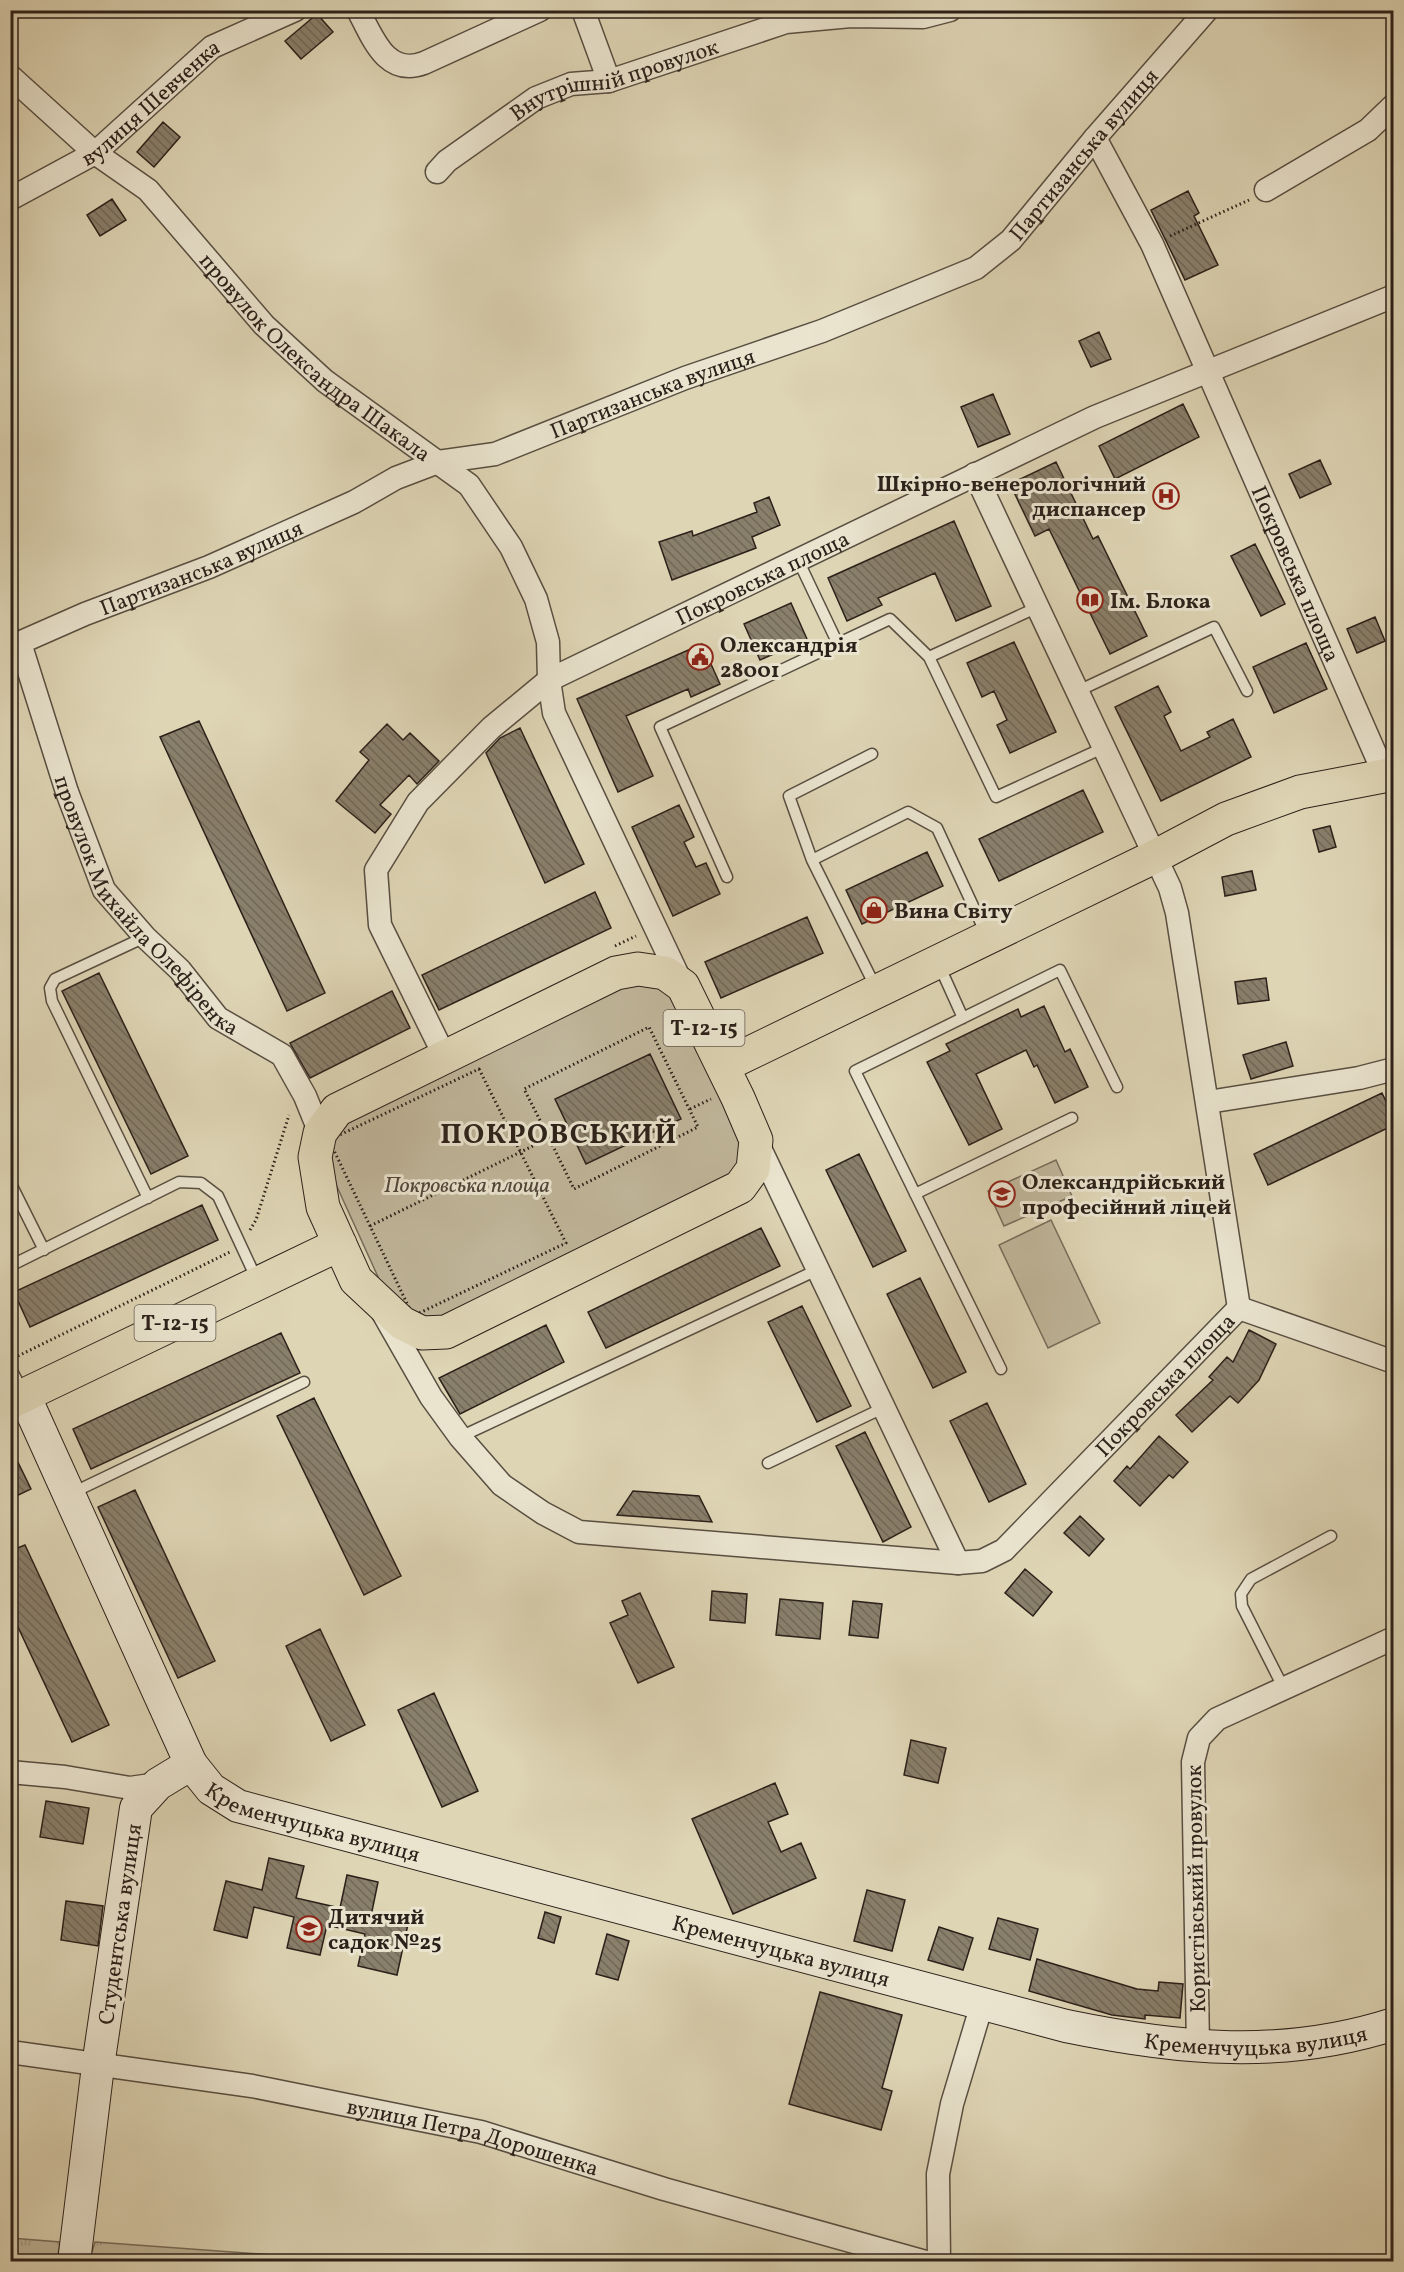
<svg xmlns="http://www.w3.org/2000/svg" width="1404" height="2272" viewBox="0 0 1404 2272" font-family="Vollkorn,serif">
<style>
.grass{fill:url(#grass-tufts);stroke:#766c5a;stroke-width:1.5}
.green{fill:#c0b69b;stroke:#766c5a;stroke-width:1.5}
.building{fill:url(#building-back-hatch);stroke:#2c211a;stroke-width:1.5}
.lines{fill:none;stroke-linecap:round;stroke-linejoin:round}
.lane-casing{stroke:#584e41;stroke-width:13}
.street-casing{stroke:#584e41;stroke-width:25}
.secondary-casing{stroke:#2c211a;stroke-width:34}
.highway-casing{stroke:#2c211a;stroke-width:35}
.path{stroke:#2c211a;stroke-width:3;stroke-dasharray:1.5 3;stroke-linecap:butt}
.lane{stroke:#eae4cf;stroke-width:10}
.street{stroke:#eae4cf;stroke-width:22}
.secondary{stroke:#eae4cf;stroke-width:32}
.highway{stroke:#ded5b5;stroke-width:33}
.labels{text-anchor:middle;stroke-width:6;stroke-linejoin:round;paint-order:stroke}
.shield{fill:#eae4cf;stroke:#655c50;stroke-width:1.5}
.shield-label{font-size:21px;font-weight:bold;fill:#2c211a}
.street-label{font-size:22px;fill:#2c211a;stroke:#eae4cf}
.poi-label{font-size:22px;font-weight:bold;fill:#2c211a;stroke:#eae4cf;text-anchor:start}
.park-label{font-size:22px;font-style:italic;fill:#51463a;stroke:#eae4cf}
.district-label{font-size:28px;font-weight:bold;letter-spacing:1.5px;fill:#2c211a;stroke:#eae4cf}
</style>
<defs>
<pattern id="grass-tufts" width="24" height="20" patternUnits="userSpaceOnUse" patternTransform="scale(1.5)"><rect width="24" height="20" fill="#c0b69b"/><path d="M3 7l-1-3M5 7V3M7 7l1-3M15 17l-1-3M17 17v-4M19 17l1-3" fill="none" stroke="#a59c85"/></pattern>
<pattern id="building-back-hatch" width="6" height="6" patternUnits="userSpaceOnUse" patternTransform="scale(1.5)"><rect width="6" height="6" fill="#897f6b"/><path d="M-1 5l2 2M0 0l6 6M5-1l2 2" fill="none" stroke="#706857"/></pattern>
</defs>
<rect width="100%" height="100%" fill="#ded5b5"/>
<filter id="stains"><feTurbulence type="fractalNoise" baseFrequency=".00333" numOctaves="4"/><feColorMatrix values="0 0 0 0 .2 0 0 0 0 .09 0 0 0 0 .02 0 0 0 .5 -.17"/></filter>
<radialGradient id="worn" r=".72"><stop offset=".6" stop-color="#630" stop-opacity="0"/><stop offset="1" stop-color="#630" stop-opacity=".3"/></radialGradient>
<!-- grass -->
<path class="grass" d="M 10,2238 L 60,2242 L 57,2261 L 11,2261 Z
M 95,2242 L 355,2261 L 89,2262 Z"/>
<!-- green -->
<path class="green" d="M 619,982 L 651,982 L 679,997 L 745,1135 L 739,1164 L 724,1186 L 446,1324 L 410,1319 L 389,1301 L 324,1158 L 347,1113 Z
M 1056,1160 L 1072,1196 L 1004,1226 L 988,1191 Z
M 1051,1220 L 1100,1323 L 1048,1348 L 999,1245 Z"/>
<!-- building -->
<path class="building" d="M 317,14 L 333,32 L 301,59 L 285,41 Z
M 163,122 L 180,137 L 154,167 L 137,152 Z
M 1188,191 L 1199,213 L 1194,216 L 1218,265 L 1185,280 L 1151,210 Z
M 112,199 L 126,220 L 100,236 L 87,215 Z
M 1099,332 L 1111,359 L 1091,367 L 1079,341 Z
M 993,394 L 1010,434 L 978,447 L 961,407 Z
M 1183,404 L 1199,437 L 1115,479 L 1099,446 Z
M 1320,460 L 1331,484 L 1300,498 L 1289,474 Z
M 1056,462 L 1093,539 L 1098,536 L 1147,636 L 1110,654 L 1049,529 L 1035,536 L 1010,484 Z
M 769,497 L 780,525 L 752,537 L 756,548 L 672,580 L 659,542 L 692,531 L 693,536 L 757,512 L 754,503 Z
M 954,521 L 991,606 L 956,621 L 935,573 L 878,598 L 882,605 L 847,621 L 828,578 Z
M 1255,544 L 1285,604 L 1261,616 L 1231,556 Z
M 791,603 L 807,639 L 760,660 L 744,624 Z
M 1375,617 L 1385,641 L 1357,653 L 1347,629 Z
M 1014,642 L 1056,732 L 1010,753 L 997,725 L 1007,720 L 994,691 L 982,697 L 967,663 Z
M 1306,643 L 1327,689 L 1274,713 L 1253,667 Z
M 702,644 L 720,684 L 691,697 L 688,689 L 626,716 L 653,776 L 618,792 L 577,699 Z
M 1158,686 L 1171,712 L 1164,716 L 1181,751 L 1210,737 L 1207,732 L 1233,719 L 1251,757 L 1161,801 L 1115,707 Z
M 199,721 L 325,993 L 287,1011 L 160,737 Z
M 387,724 L 403,740 L 410,733 L 439,761 L 417,784 L 409,775 L 380,805 L 391,814 L 375,833 L 336,801 L 369,760 L 360,752 Z
M 520,728 L 584,864 L 545,883 L 486,753 L 500,738 Z
M 1083,790 L 1103,832 L 999,881 L 979,839 Z
M 679,805 L 694,837 L 684,842 L 696,867 L 706,863 L 720,894 L 673,916 L 632,827 Z
M 1330,826 L 1336,847 L 1319,852 L 1313,830 Z
M 927,852 L 943,886 L 862,924 L 846,890 Z
M 1252,871 L 1256,890 L 1225,896 L 1222,877 Z
M 595,892 L 611,928 L 439,1010 L 422,975 Z
M 807,917 L 823,953 L 721,998 L 705,962 Z
M 99,973 L 188,1156 L 151,1174 L 62,991 Z
M 1266,978 L 1269,1000 L 1238,1004 L 1235,982 Z
M 392,991 L 410,1028 L 310,1078 L 290,1043 Z
M 1044,1006 L 1065,1052 L 1070,1049 L 1088,1087 L 1055,1103 L 1037,1065 L 1034,1067 L 1026,1050 L 976,1074 L 1002,1129 L 969,1145 L 927,1062 L 950,1051 L 946,1044 L 1018,1009 L 1021,1017 Z
M 1286,1042 L 1293,1066 L 1251,1079 L 1243,1055 Z
M 650,1054 L 681,1119 L 586,1164 L 555,1099 Z
M 1382,1093 L 1394,1118 L 1394,1125 L 1268,1185 L 1254,1154 Z
M 859,1154 L 906,1251 L 873,1267 L 826,1170 Z
M 202,1205 L 218,1240 L 30,1327 L 14,1292 Z
M 761,1228 L 780,1266 L 606,1348 L 588,1312 Z
M 920,1278 L 966,1372 L 933,1388 L 887,1294 Z
M 802,1306 L 851,1406 L 817,1422 L 768,1322 Z
M 546,1325 L 564,1362 L 460,1414 L 439,1378 Z
M 1249,1330 L 1276,1344 L 1259,1380 L 1238,1403 L 1230,1396 L 1192,1432 L 1176,1415 L 1213,1380 L 1209,1377 L 1227,1357 L 1233,1362 Z
M 281,1333 L 300,1373 L 91,1469 L 73,1429 Z
M 314,1398 L 401,1576 L 364,1595 L 277,1416 Z
M 987,1403 L 1026,1484 L 989,1502 L 950,1421 Z
M 865,1432 L 911,1527 L 883,1542 L 836,1446 Z
M 1159,1436 L 1188,1462 L 1173,1478 L 1169,1475 L 1140,1506 L 1114,1481 L 1127,1466 L 1130,1469 Z
M 10,1446 L 31,1489 L 10,1499 Z
M 135,1490 L 215,1661 L 178,1678 L 98,1507 Z
M 633,1491 L 699,1496 L 712,1522 L 617,1515 Z
M 1080,1516 L 1104,1539 L 1089,1556 L 1064,1533 Z
M 25,1545 L 109,1725 L 72,1742 L 10,1610 L 10,1551 Z
M 1025,1569 L 1052,1592 L 1033,1616 L 1005,1593 Z
M 712,1591 L 747,1594 L 745,1623 L 710,1620 Z
M 640,1593 L 674,1667 L 638,1683 L 610,1623 L 628,1615 L 622,1601 Z
M 780,1599 L 823,1603 L 820,1639 L 776,1635 Z
M 853,1601 L 882,1604 L 878,1638 L 849,1635 Z
M 320,1629 L 365,1725 L 331,1741 L 286,1646 Z
M 434,1693 L 478,1791 L 442,1807 L 398,1710 Z
M 911,1740 L 946,1748 L 938,1783 L 904,1775 Z
M 775,1783 L 788,1814 L 768,1822 L 781,1852 L 801,1843 L 816,1878 L 733,1914 L 692,1819 Z
M 46,1801 L 89,1808 L 83,1844 L 40,1837 Z
M 269,1858 L 304,1866 L 296,1898 L 340,1908 L 347,1875 L 378,1882 L 371,1916 L 408,1924 L 397,1975 L 358,1966 L 365,1934 L 327,1925 L 320,1955 L 287,1948 L 294,1917 L 254,1907 L 247,1938 L 214,1930 L 226,1881 L 262,1890 Z
M 867,1890 L 905,1900 L 892,1951 L 854,1941 Z
M 66,1901 L 103,1906 L 98,1946 L 61,1940 Z
M 545,1912 L 561,1917 L 554,1943 L 538,1938 Z
M 998,1918 L 1038,1929 L 1030,1960 L 989,1949 Z
M 939,1927 L 973,1938 L 963,1970 L 928,1960 Z
M 607,1934 L 629,1941 L 618,1980 L 596,1974 Z
M 1037,1959 L 1137,1989 L 1158,1991 L 1159,1982 L 1183,1984 L 1180,2018 L 1145,2015 L 1145,2019 L 1112,2015 L 1029,1991 Z
M 820,1992 L 902,2015 L 882,2088 L 892,2091 L 881,2130 L 789,2104 Z"/>
<g class="lines">
<!-- lane casing -->
<g class="lane-casing">
<path id="lane" d="M 798,560 L 837,642
M 929,657 L 996,797 L 1105,747
M 1078,691 L 1214,627 L 1247,691
M 872,754 L 789,796 L 812,860 L 876,988
M 812,860 L 908,812 L 937,828 L 986,934
M 727,877 L 660,727 L 890,619 L 929,657 L 1038,607
M 145,937 L 55,979 L 50,988 L 52,1001 L 148,1198
M 939,965 L 963,1018
M 10,1182 L 44,1250
M 915,1194 L 1072,1118
M 10,1266 L 179,1182 L 201,1183 L 218,1196 L 257,1280
M 10,1367 L 23,1392
M 1001,1369 L 855,1071 L 1060,970 L 1117,1087
M 460,1437 L 817,1270
M 768,1463 L 883,1408
M 72,1493 L 304,1382
M 1284,1689 L 1242,1606 L 1241,1594 L 1251,1579 L 1331,1536"/>
</g>
<!-- street casing -->
<g class="street-casing">
<g id="street">
<path d="M 358,10 C 373,38 386,77 424,63 L 540,10"/>
<path d="M 583,10 L 609,81"/>
<path id="s1" d="M 10,76 L 95,153 L 148,190 L 264,325 L 325,381 L 469,485 L 511,547 L 536,599 L 548,642 L 549,680 L 554,713 L 682,984"/>
<path id="s2" d="M 1095,138 L 1152,244 L 1385,776"/>
<path id="s3" d="M 437,172 L 447,161 L 536,98 L 571,84 L 609,81 L 786,22 L 851,16 L 923,17 L 950,10"/>
<path d="M 1266,190 L 1368,130 L 1394,105"/>
<path id="s4" d="M 10,199 L 95,153 L 212,47 L 295,10"/>
<path d="M 975,474 L 1170,888 L 1177,913 L 1239,1308"/>
<path id="s5" d="M 20,643 L 67,792 L 104,890 L 145,937 L 180,970 L 218,1018 L 282,1055 L 305,1096 L 320,1133"/>
<path id="s6" d="M 10,647 L 85,614 L 209,567 L 354,502 L 396,478 L 438,462 L 495,454 L 685,378 L 822,331 L 976,268 L 1011,240 L 1095,138 L 1207,10"/>
<path id="s7" d="M 445,1057 L 380,925 L 376,870 L 418,802 L 491,728 L 549,680 L 1095,417 L 1394,296"/>
<path d="M 1208,1102 L 1359,1078 L 1394,1069"/>
<path d="M 757,1142 L 958,1563"/>
<path d="M 1239,1308 L 1394,1362"/>
<path id="s8" d="M 383,1313 L 431,1397 L 460,1437 L 502,1485 L 543,1513 L 579,1532 L 958,1563 L 982,1561 L 1004,1550 L 1239,1308"/>
<path d="M 10,1772 L 65,1777 L 130,1788 L 158,1784"/>
<path d="M 1198,2046 L 1193,1762 L 1199,1738 L 1217,1719 L 1394,1638"/>
<path id="s9" d="M 10,2052 L 252,2086 L 481,2132 L 664,2189 L 926,2262"/>
<path d="M 939,2262 L 938,2174 L 952,2104 L 982,2004"/>
</g>
</g>
<!-- secondary casing -->
<g class="secondary-casing">
<g id="secondary">
<path d="M 24,1395 L 191,1764 L 158,1784 L 136,1808 L 98,2066 L 74,2262"/>
<path id="s10" d="M 191,1764 L 211,1789 L 238,1806 L 1066,2026 C 1178,2049 1282,2060 1394,2024"/>
</g>
</g>
<!-- highway casing -->
<g class="highway-casing">
<path id="highway" d="M 638,969 L 665,973 L 683,986 L 738,1098 L 756,1140 L 753,1169 L 740,1187 L 446,1332 L 422,1333 L 402,1323 L 356,1280 L 323,1207 L 315,1157 L 320,1133 L 337,1110 L 616,973 Z
M 723,1066 L 1156,856 L 1226,819 L 1300,792 L 1394,774
M 10,1402 L 340,1244"/>
</g>
<!-- path -->
<path class="path" d="M 1170,236 L 1249,200
M 615,946 L 636,936
M 479,1069 L 566,1243 L 413,1316 L 329,1140 Z
M 690,1109 L 711,1099
M 370,1226 L 549,1138 L 574,1189 L 698,1127 L 649,1027 L 524,1089 L 549,1138
M 250,1230 L 256,1220 L 289,1115
M 18,1356 L 230,1252"/>
<!-- lane -->
<use href="#lane" class="lane"/>
<!-- street -->
<use href="#street" class="street"/>
<!-- secondary -->
<use href="#secondary" class="secondary"/>
<!-- highway -->
<use href="#highway" class="highway"/>
</g>
<!-- icons -->
<defs>
<g id="hospital-ring" transform="scale(1.35)"><circle r="9.5" fill="#eae4cf" stroke="#8f2418" stroke-width="1.5"/><path d="M-5-5h3v3.5h4V-5h3V5h-3V1.5h-4V5h-3Z" fill="#8f2418"/></g>
<g id="library-ring" transform="scale(1.35)"><circle r="9.5" fill="#eae4cf" stroke="#8f2418" stroke-width="1.5"/><path d="M-6-4Q-3-5.5-.7-3.5V5Q-3 3-6 4ZM6-4Q3-5.5 .7-3.5V5Q3 3 6 4Z" fill="#8f2418"/></g>
<g id="civic-ring" transform="scale(1.35)"><circle r="9.5" fill="#eae4cf" stroke="#8f2418" stroke-width="1.5"/><path d="M-.6-6.5H3V-4.5H.6V-3L4-1V1h2V6H-6V1h2V-1L-.6-3ZM-1.2 2.5V6h2.4V2.5Z" fill="#8f2418"/></g>
<g id="shop-ring" transform="scale(1.35)"><circle r="9.5" fill="#eae4cf" stroke="#8f2418" stroke-width="1.5"/><path d="M-5-2.5h2.3a2.7 3.5 0 0 1 5.4 0H5L5.5 6h-11ZM-1.5-2.5h3a1.5 2.3 0 0 0-3 0Z" fill="#8f2418"/></g>
<g id="university-ring" transform="scale(1.35)"><circle r="9.5" fill="#eae4cf" stroke="#8f2418" stroke-width="1.5"/><path d="M0-5L7-2L0 1L-7-2ZM-4 1L0 2.5L4 1V4Q0 6-4 4Z" fill="#8f2418"/></g>
<g id="school-ring" transform="scale(1.35)"><circle r="9.5" fill="#eae4cf" stroke="#8f2418" stroke-width="1.5"/><path d="M0-5L7-2L0 1L-7-2ZM-4 1L0 2.5L4 1V4Q0 6-4 4Z" fill="#8f2418"/></g>
</defs>
<g fill-rule="evenodd">
<use href="#hospital-ring" x="1166" y="496"/>
<use href="#library-ring" x="1090" y="600"/>
<use href="#civic-ring" x="700" y="657"/>
<use href="#shop-ring" x="874" y="910"/>
<use href="#university-ring" x="1002" y="1194"/>
<use href="#school-ring" x="309" y="1929"/>
</g>
<g class="labels">
<!-- shield labels -->
<g class="shield">
<rect x="663.5" y="1010" width="81" height="36" rx="4.5"/>
<rect x="134.5" y="1305" width="81" height="36" rx="4.5"/>
</g>
<g class="shield-label">
<text x="704" y="1035">Т-12-15</text>
<text x="175" y="1330">Т-12-15</text>
</g>
<!-- street labels -->
<g class="street-label">
<text dy="8" stroke="none"><textPath href="#s3" startOffset="204">Внутрішній провулок</textPath></text>
<text dy="8" stroke="none"><textPath href="#s4" startOffset="172">вулиця Шевченка</textPath></text>
<text dy="8" stroke="none"><textPath href="#s6" startOffset="1197">Партизанська вулиця</textPath></text>
<text dy="8" stroke="none"><textPath href="#s1" startOffset="417">провулок Олександра Шакала</textPath></text>
<text dy="8" stroke="none"><textPath href="#s6" startOffset="693">Партизанська вулиця</textPath></text>
<text dy="8" stroke="none"><textPath href="#s6" startOffset="207">Партизанська вулиця</textPath></text>
<text dy="8" stroke="none"><textPath href="#s2" startOffset="480">Покровська площа</textPath></text>
<text dy="8" stroke="none"><textPath href="#s7" startOffset="698">Покровська площа</textPath></text>
<text dy="8" stroke="none"><textPath href="#s5" startOffset="297">провулок Михайла Олефіренка</textPath></text>
<text dy="8" stroke="none"><textPath href="#s8" startOffset="960">Покровська площа</textPath></text>
<text dy="8" stroke="none"><textPath href="#s10" startOffset="140">Кременчуцька вулиця</textPath></text>
<text transform="translate(1195 1889) rotate(-91)" y="8">Користівський провулок</text>
<text transform="translate(119 1924) rotate(-82)" y="8">Студентська вулиця</text>
<text dy="8" stroke="none"><textPath href="#s10" startOffset="626">Кременчуцька вулиця</textPath></text>
<text dy="8" stroke="none"><textPath href="#s10" startOffset="1112">Кременчуцька вулиця</textPath></text>
<text dy="8" stroke="none"><textPath href="#s9" startOffset="471">вулиця Петра Дорошенка</textPath></text>
</g>
<!-- poi labels -->
<g class="poi-label">
<text x="1146" y="491" text-anchor="end">Шкірно-венерологічний<tspan x="1146" dy="25">диспансер</tspan></text>
<text x="1110" y="608">Ім. Блока</text>
<text x="720" y="652">Олександрія<tspan x="720" dy="25">28001</tspan></text>
<text x="894" y="918">Вина Світу</text>
<text x="1022" y="1189">Олександрійський<tspan x="1022" dy="25">професійний ліцей</tspan></text>
<text x="328" y="1924">Дитячий<tspan x="328" dy="25">садок №25</tspan></text>
</g>
<!-- park labels -->
<g class="park-label">
<text x="467" y="1192">Покровська площа</text>
</g>
<!-- district labels -->
<g class="district-label">
<text x="559" y="1143">ПОКРОВСЬКИЙ</text>
</g>
</g>
<!-- margin -->
<rect width="1404" height="2272" fill="none" stroke="#ded5b5" stroke-width="36"/>
<rect x="12" y="12" width="1380" height="2248" fill="none" stroke="#2c211a" stroke-width="3"/>
<rect x="18" y="18" width="1368" height="2236" fill="none" stroke="#2c211a" stroke-width="1.5"/>
<rect width="100%" height="100%" filter="url(#stains)"/>
<rect width="100%" height="100%" fill="url(#worn)"/>
</svg>
